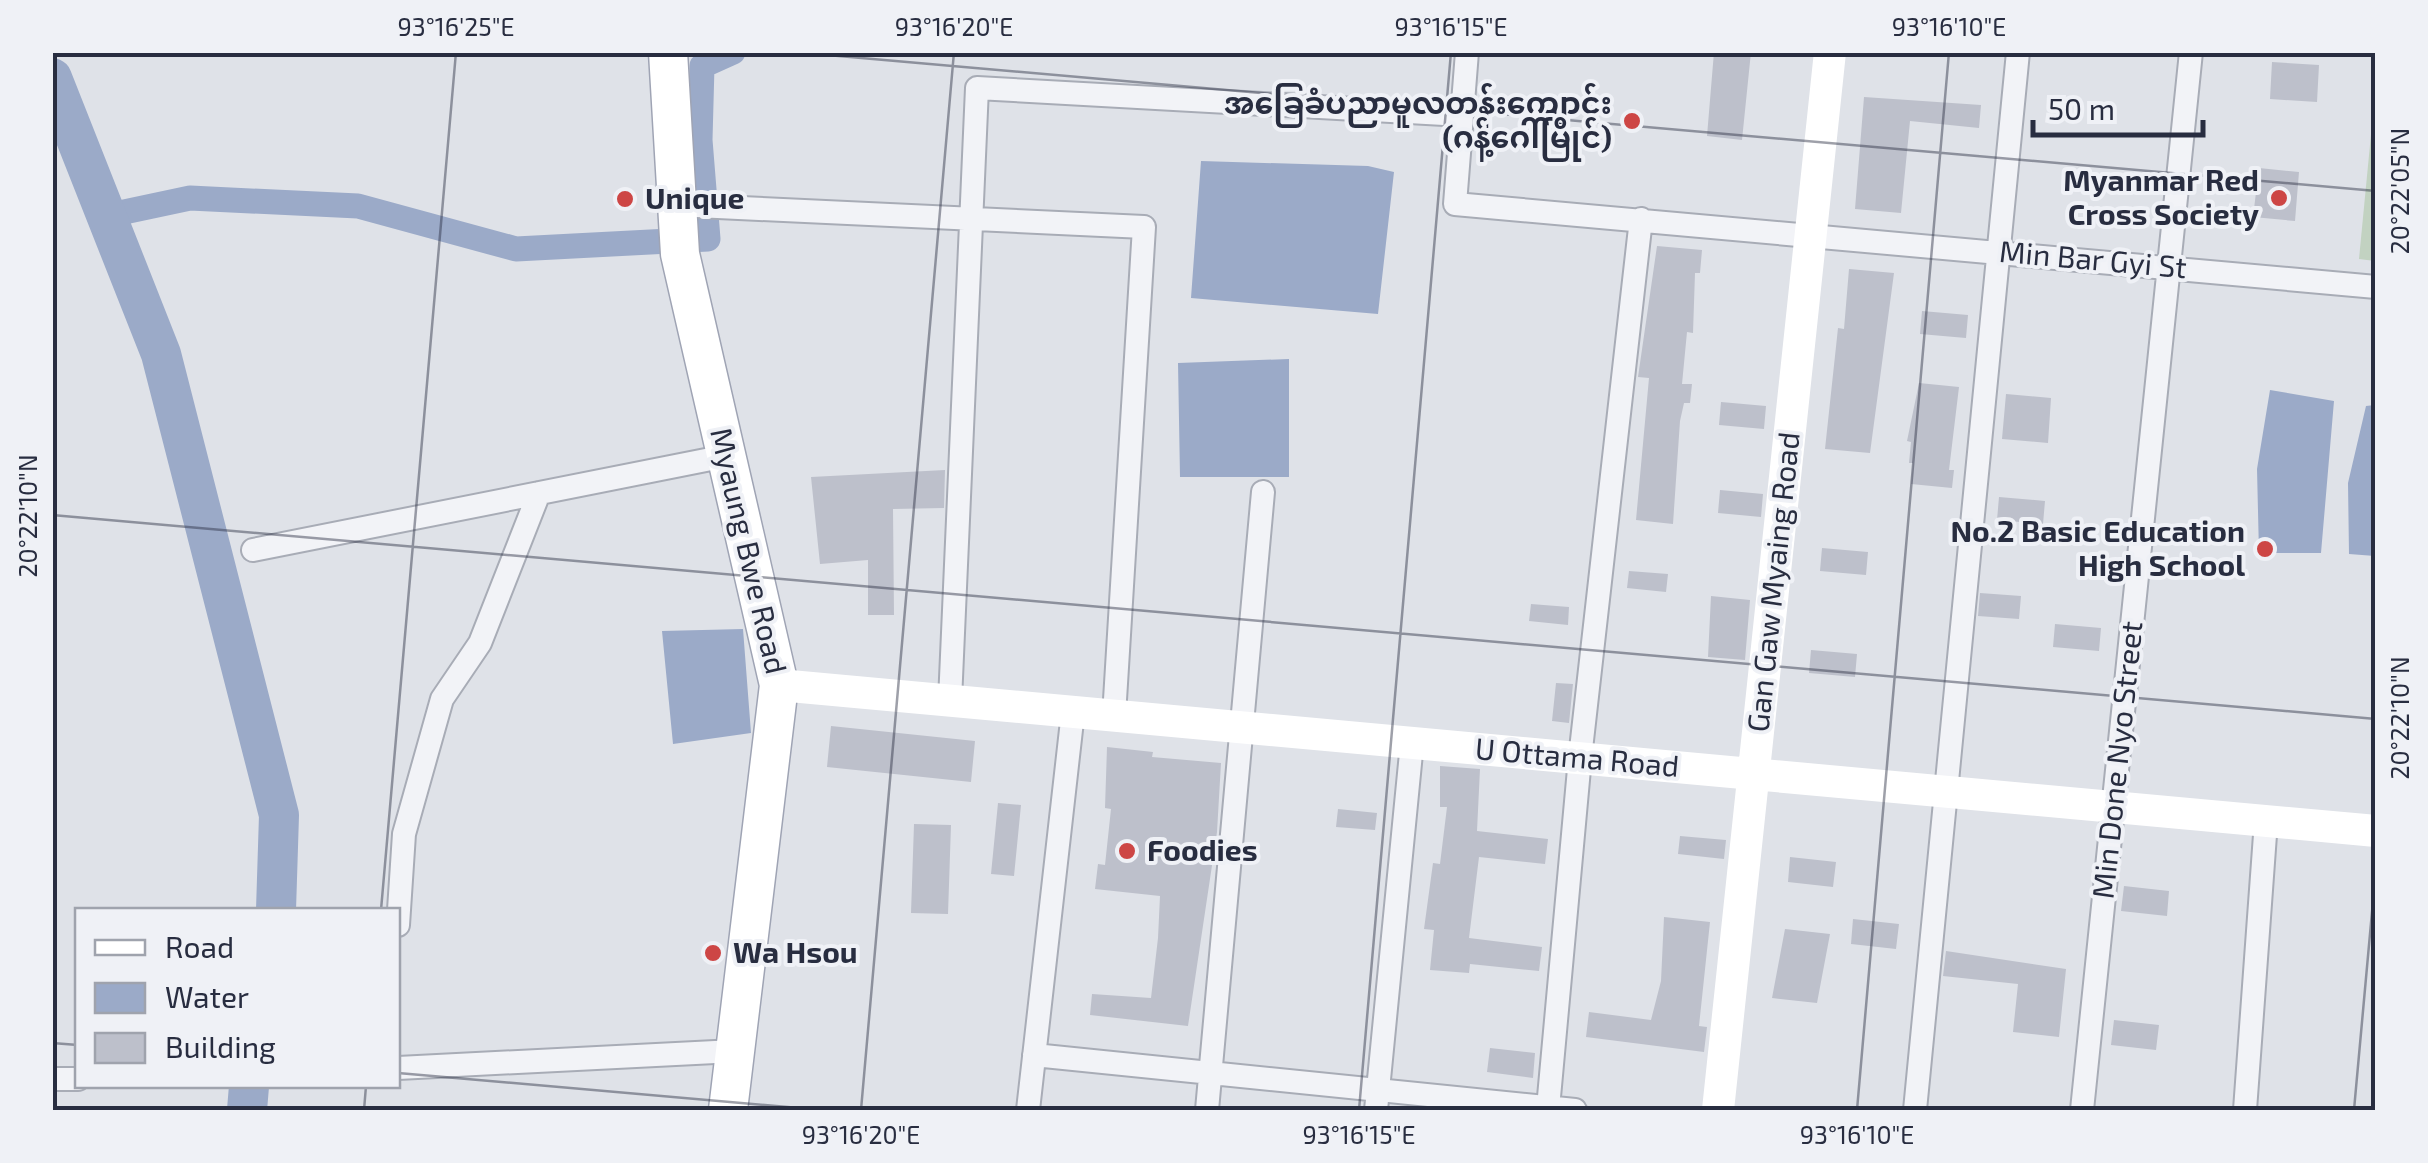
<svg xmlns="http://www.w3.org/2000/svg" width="2428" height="1163" viewBox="0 0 2428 1163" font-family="'Exo 2','Noto Sans Myanmar',sans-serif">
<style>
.green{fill:#c2d2c1}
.water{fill:#9baac8}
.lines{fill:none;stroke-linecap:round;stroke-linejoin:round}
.canal{stroke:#9baac8;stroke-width:25}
.river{stroke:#9baac8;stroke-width:40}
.building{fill:#bdc0cb}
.street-casing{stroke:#a8acb6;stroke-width:26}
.primary-casing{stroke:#9fa4b4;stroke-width:41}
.street{stroke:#f2f3f7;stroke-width:22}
.secondary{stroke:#fff;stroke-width:32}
.primary{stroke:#fff;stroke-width:38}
.ticks{fill:none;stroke:#282d40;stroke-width:2.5;stroke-opacity:0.45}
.poi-dot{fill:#cd4645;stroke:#eff1f6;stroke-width:4}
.labels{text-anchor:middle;stroke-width:8;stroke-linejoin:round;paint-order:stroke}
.poi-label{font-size:30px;font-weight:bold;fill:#282d40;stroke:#eff1f6;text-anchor:end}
.street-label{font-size:30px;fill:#282d40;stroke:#eff1f6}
.neatline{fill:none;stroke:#282d40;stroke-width:4}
.ticks-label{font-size:25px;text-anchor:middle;fill:#282d40}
</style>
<rect width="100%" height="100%" fill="#dfe2e8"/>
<!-- green -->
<path class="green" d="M 2375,93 L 2375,261 L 2359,259 Z"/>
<!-- water -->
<path class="water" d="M 1201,161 L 1368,166 L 1394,172 L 1378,314 L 1191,298 Z
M 1289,359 L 1289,477 L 1180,477 L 1178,363 Z
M 2270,390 L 2334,401 L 2321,553 L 2259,553 L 2257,469 Z
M 2375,405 L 2376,405 L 2375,556 L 2349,554 L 2348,483 L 2366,406 Z
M 743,629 L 751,733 L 673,744 L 662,631 Z"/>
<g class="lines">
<!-- canal -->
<path class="canal" d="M 110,215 L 190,198 L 358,206 L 516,249 L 708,239 L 700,140 L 702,66 L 733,52"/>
<!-- river -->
<path class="river" d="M 52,78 L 161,354 L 279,815 L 276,910
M 247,1110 L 249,1086"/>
</g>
<!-- building -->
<path class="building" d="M 1714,52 L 1751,52 L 1742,140 L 1707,136 Z
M 2272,62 L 2319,65 L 2317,102 L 2270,99 Z
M 1864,97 L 1981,105 L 1979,128 L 1910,121 L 1901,213 L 1855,209 Z
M 2259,168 L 2299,172 L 2295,221 L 2253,217 Z
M 1657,246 L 1702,250 L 1700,273 L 1695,273 L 1693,333 L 1687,332 L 1682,384 L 1692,384 L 1690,403 L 1684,403 L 1680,421 L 1673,524 L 1636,520 L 1649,378 L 1638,377 Z
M 1849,269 L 1894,273 L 1870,453 L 1825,449 L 1838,328 L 1844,329 Z
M 1922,311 L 1968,315 L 1966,338 L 1920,334 Z
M 1919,383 L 1959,387 L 1949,470 L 1954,470 L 1952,488 L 1911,484 L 1913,463 L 1909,463 L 1911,442 L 1907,441 Z
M 2006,394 L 2051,398 L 2048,443 L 2002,439 Z
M 1721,402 L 1766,406 L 1764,429 L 1719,425 Z
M 945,470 L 944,508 L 893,509 L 894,615 L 868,615 L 868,560 L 820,564 L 811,477 Z
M 1720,490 L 1763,494 L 1761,517 L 1718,513 Z
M 1999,497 L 2045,501 L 2043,524 L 1997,520 Z
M 1822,548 L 1868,552 L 1866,575 L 1820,571 Z
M 1629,571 L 1668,574 L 1666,592 L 1627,588 Z
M 1980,593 L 2021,596 L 2019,619 L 1978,616 Z
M 1711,596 L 1750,600 L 1745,660 L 1708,657 Z
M 1531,604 L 1569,607 L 1568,625 L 1529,621 Z
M 2055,624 L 2101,628 L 2099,651 L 2053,647 Z
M 1811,650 L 1857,654 L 1855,677 L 1809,673 Z
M 1556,683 L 1573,684 L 1569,723 L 1552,721 Z
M 831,726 L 975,741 L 971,782 L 827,767 Z
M 1107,747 L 1153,752 L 1152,757 L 1221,763 L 1217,832 L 1188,1026 L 1090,1015 L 1092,994 L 1151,998 L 1158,938 L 1160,896 L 1095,889 L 1098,864 L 1105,865 L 1111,809 L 1105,808 Z
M 1440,766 L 1480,769 L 1477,831 L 1548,839 L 1545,864 L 1479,857 L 1469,938 L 1542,947 L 1539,971 L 1470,964 L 1469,973 L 1430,970 L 1434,930 L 1424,929 L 1433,863 L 1440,864 L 1447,807 L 1440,807 Z
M 998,803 L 1021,805 L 1014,876 L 991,874 Z
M 1338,809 L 1377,813 L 1375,830 L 1336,827 Z
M 914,824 L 951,825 L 948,914 L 911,913 Z
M 1680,836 L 1726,840 L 1724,859 L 1678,854 Z
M 1790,857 L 1836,862 L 1833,887 L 1788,882 Z
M 2124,886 L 2169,891 L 2167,916 L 2121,911 Z
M 1664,917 L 1710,922 L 1699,1026 L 1707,1027 L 1704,1052 L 1586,1037 L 1589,1012 L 1651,1020 L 1661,981 Z
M 1853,919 L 1899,924 L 1896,949 L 1851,944 Z
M 1785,929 L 1830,934 L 1817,1003 L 1772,998 Z
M 1946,951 L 2066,969 L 2059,1037 L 2013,1032 L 2018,984 L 1943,976 Z
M 2114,1020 L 2159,1025 L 2156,1050 L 2111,1045 Z
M 1490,1048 L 1535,1053 L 1533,1078 L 1487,1072 Z"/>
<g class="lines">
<!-- street casing -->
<g class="street-casing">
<path id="street" d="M 1467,52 L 1455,204 L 2376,287
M 676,205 L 1144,227 L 1114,716
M 253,550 L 726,456
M 950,701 L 977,88 L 1462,115
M 398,925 L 404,834 L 442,699 L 480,643 L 539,493
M 1034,1055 L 1575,1110
M 398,1068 L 735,1051
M 52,1079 L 78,1079
M 1548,1108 L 1580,758 L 1641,219
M 1028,1110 L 1073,712
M 1207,1110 L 1263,492
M 1376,1110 L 1412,743
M 1915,1110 L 2018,52
M 2082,1110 L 2191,52
M 2245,1110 L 2266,821"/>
</g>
<!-- primary casing -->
<g class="primary-casing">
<path id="primary" d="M 668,52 L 680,254 L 779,685 L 728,1110"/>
</g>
<!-- street -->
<use href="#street" class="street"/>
<!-- secondary -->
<path class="secondary" d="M 779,685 L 2376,831
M 1718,1110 L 1830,52"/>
<!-- primary -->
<use href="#primary" class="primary"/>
</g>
<!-- ticks -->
<path class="ticks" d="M 793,52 L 2376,191M 52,515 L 2376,719M 381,910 L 456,52M 52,1043 L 78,1045M 398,1073 L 822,1110M 364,1110 L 366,1086M 861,1110 L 954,52M 1359,1110 L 1451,52M 1857,1110 L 1949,52M 2354,1110 L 2376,868"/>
<!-- markers -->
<g class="poi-dot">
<circle cx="1632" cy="121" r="10"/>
<circle cx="2279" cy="198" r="10"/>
<circle cx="625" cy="199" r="10"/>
<circle cx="2265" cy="549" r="10"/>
<circle cx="1127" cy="851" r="10"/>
<circle cx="713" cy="953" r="10"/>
</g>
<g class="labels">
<!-- poi labels -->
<g class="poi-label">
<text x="1612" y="114">အခြေခံပညာမူလတန်းကျောင်း<tspan x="1612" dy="34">(ဂန့်ဂေါ်မြိုင်)</tspan></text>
<text x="2259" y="191">Myanmar Red<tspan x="2259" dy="34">Cross Society</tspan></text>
<text x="645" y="209" text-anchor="start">Unique</text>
<text x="2245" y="542">No.2 Basic Education<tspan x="2245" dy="34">High School</tspan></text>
<text x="1147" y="861" text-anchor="start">Foodies</text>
<text x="733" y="963" text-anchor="start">Wa Hsou</text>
</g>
<!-- street labels -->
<g class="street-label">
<text transform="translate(2093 260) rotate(5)" y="10">Min Bar Gyi St</text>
<text transform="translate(748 551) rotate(77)" y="10">Myaung Bwe Road</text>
<text transform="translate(1774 582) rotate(-84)" y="10">Gan Gaw Myaing Road</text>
<text transform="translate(1577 758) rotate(5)" y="10">U Ottama Road</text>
<text transform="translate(2118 760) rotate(-84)" y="10">Min Done Nyo Street</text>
</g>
</g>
<!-- border -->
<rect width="2428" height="1163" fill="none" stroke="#eff1f6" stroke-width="110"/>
<!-- legend -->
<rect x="75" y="908" width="325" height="180" fill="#eff1f6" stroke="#9fa3ad" stroke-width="2.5"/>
<rect x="95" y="940" width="50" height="15" fill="#ffffff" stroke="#9fa3ad" stroke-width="2.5"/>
<text x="165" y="958" font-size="30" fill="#282d40">Road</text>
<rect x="95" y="983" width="50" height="30" fill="#9baac8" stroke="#9fa3ad" stroke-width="2.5"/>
<text x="165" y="1008" font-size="30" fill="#282d40">Water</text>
<rect x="95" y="1033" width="50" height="30" fill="#bdc0cb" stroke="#9fa3ad" stroke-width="2.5"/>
<text x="165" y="1058" font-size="30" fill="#282d40">Building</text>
<!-- scale -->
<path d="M2033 120v15h170v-15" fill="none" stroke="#282d40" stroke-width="5"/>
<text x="2048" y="120" font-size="30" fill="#282d40" stroke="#eff1f6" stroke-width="8" paint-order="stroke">50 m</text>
<rect x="55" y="55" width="2318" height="1053" class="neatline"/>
<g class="ticks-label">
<text x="456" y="36">93°16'25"E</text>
<text x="954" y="36">93°16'20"E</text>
<text x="1451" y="36">93°16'15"E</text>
<text x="1949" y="36">93°16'10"E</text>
<text transform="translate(2400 191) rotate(-90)" y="9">20°22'05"N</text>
<text transform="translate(28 516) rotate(-90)" y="9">20°22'10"N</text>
<text transform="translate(2400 718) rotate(-90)" y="9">20°22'10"N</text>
<text x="861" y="1144">93°16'20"E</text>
<text x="1359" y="1144">93°16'15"E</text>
<text x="1857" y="1144">93°16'10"E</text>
</g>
</svg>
